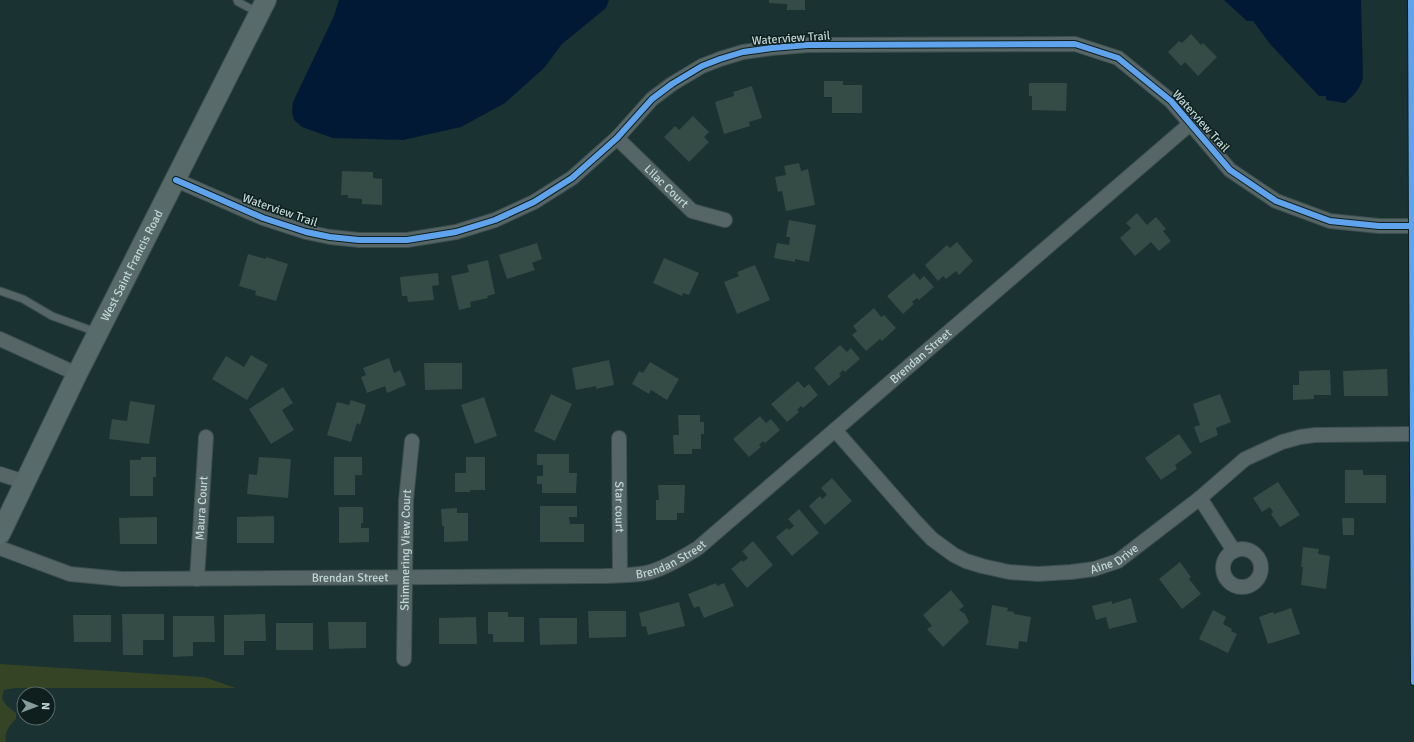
<svg xmlns="http://www.w3.org/2000/svg" width="1414" height="742" viewBox="0 0 1414 742" font-family="Signika,sans-serif">
<style>
.green{fill:#344425}
.water{fill:#021936}
.building{fill:#344c45}
.lines{fill:none;stroke-linecap:round;stroke-linejoin:round}
.lane-casing{stroke:#3c4e4d;stroke-width:9}
.street-casing{stroke:#3c4e4d;stroke-width:16}
.secondary-casing{stroke:#3c4e4d;stroke-width:22}
.lane{stroke:#566565;stroke-width:7}
.street{stroke:#566565;stroke-width:14}
.secondary{stroke:#586a6a;stroke-width:20}
.cycleway-casing{stroke:#0e1f1e;stroke-width:8}
.cycleway{stroke:#60a3ed;stroke-width:6}
.labels{text-anchor:middle;stroke-width:3;stroke-linejoin:round;paint-order:stroke}
.street-label{font-size:12px;fill:#c1d7d5;stroke:#0e1f1e}
</style>
<rect width="100%" height="100%" fill="#1a3231"/>
<!-- green -->
<path class="green" d="M 0,664 L 204,677 L 236,688 L 15,688 L 4,690 L 2,698 L 6,705 L 16,713 L 16,719 C 9,726 4,732 6,742 L 0,742 Z"/>
<!-- water -->
<path class="water" d="M 339,0 L 609,0 L 606,8 L 562,44 L 544,68 L 505,103 L 461,127 L 403,140 L 333,138 L 302,127 L 294,120 L 292,112 L 293,102 L 334,16 Z
M 1224,0 L 1361,0 L 1363,78 C 1360,89 1353,96 1345,103 L 1326,100 L 1326,96 L 1319,96 L 1270,44 L 1253,21 L 1247,21 Z"/>
<!-- building -->
<path class="building" d="M 769,0 L 805,0 L 805,10 L 787,10 L 787,4 L 769,3 Z
M 1191,34 L 1201,45 L 1203,43 L 1217,57 L 1198,76 L 1185,62 L 1181,66 L 1168,52 L 1179,41 L 1182,43 Z
M 824,81 L 843,81 L 843,85 L 862,85 L 862,113 L 832,113 L 832,97 L 824,97 Z
M 1029,83 L 1067,83 L 1066,111 L 1032,110 L 1032,96 L 1029,96 Z
M 752,86 L 762,118 L 749,122 L 750,126 L 724,134 L 715,102 L 734,96 L 733,92 Z
M 693,116 L 709,132 L 704,137 L 709,142 L 689,162 L 664,137 L 675,126 L 679,130 Z
M 799,163 L 801,171 L 808,169 L 815,205 L 786,211 L 782,191 L 778,192 L 775,177 L 786,175 L 784,166 Z
M 342,171 L 373,172 L 373,178 L 382,179 L 382,205 L 362,204 L 362,199 L 348,198 L 348,195 L 341,195 Z
M 1137,213 L 1147,225 L 1156,217 L 1166,229 L 1163,231 L 1171,241 L 1159,251 L 1151,242 L 1135,256 L 1120,238 L 1131,228 L 1126,223 Z
M 789,220 L 816,225 L 809,262 L 795,259 L 795,262 L 774,258 L 777,243 L 789,245 L 790,237 L 786,237 Z
M 957,242 L 973,261 L 959,275 L 956,271 L 946,279 L 943,276 L 938,281 L 925,265 L 947,245 L 950,248 Z
M 537,243 L 542,259 L 532,263 L 535,270 L 507,279 L 499,255 Z
M 248,254 L 266,259 L 266,257 L 288,264 L 276,301 L 255,295 L 256,291 L 239,286 Z
M 664,258 L 699,273 L 689,295 L 683,293 L 682,296 L 653,283 Z
M 488,260 L 495,294 L 487,296 L 488,298 L 470,302 L 471,307 L 459,310 L 451,276 L 469,272 L 467,265 Z
M 755,265 L 770,300 L 737,314 L 724,282 L 739,276 L 737,272 Z
M 438,273 L 439,285 L 432,286 L 434,300 L 408,302 L 407,296 L 402,296 L 400,277 Z
M 914,273 L 920,280 L 924,276 L 934,287 L 919,300 L 917,298 L 912,302 L 914,304 L 903,314 L 887,296 Z
M 874,308 L 881,317 L 884,315 L 896,328 L 882,341 L 880,339 L 866,351 L 852,335 L 857,331 L 853,326 Z
M 840,345 L 847,352 L 851,348 L 860,359 L 845,372 L 843,370 L 839,374 L 841,376 L 829,386 L 814,368 Z
M 251,355 L 268,365 L 247,400 L 212,379 L 226,356 L 244,367 Z
M 389,358 L 394,373 L 400,370 L 406,385 L 387,393 L 385,386 L 367,393 L 361,377 L 366,375 L 363,368 Z
M 609,360 L 614,385 L 596,389 L 596,386 L 576,390 L 572,368 Z
M 650,362 L 679,379 L 667,400 L 651,390 L 649,394 L 632,384 L 639,371 L 643,373 Z
M 424,363 L 462,363 L 462,389 L 425,390 Z
M 1387,369 L 1388,396 L 1344,396 L 1343,371 Z
M 1330,370 L 1331,395 L 1314,395 L 1314,399 L 1293,400 L 1293,385 L 1299,385 L 1299,371 Z
M 798,381 L 804,388 L 809,384 L 818,395 L 803,408 L 801,406 L 797,410 L 799,412 L 787,422 L 771,404 Z
M 283,387 L 293,403 L 282,410 L 294,430 L 271,444 L 249,409 Z
M 551,394 L 572,404 L 555,441 L 534,431 Z
M 1220,394 L 1231,422 L 1216,428 L 1218,435 L 1200,443 L 1194,427 L 1200,425 L 1193,404 Z
M 484,397 L 497,436 L 475,444 L 461,405 Z
M 351,400 L 366,405 L 360,425 L 357,423 L 351,442 L 327,435 L 337,402 L 349,405 Z
M 130,401 L 155,405 L 149,444 L 109,439 L 112,419 L 127,421 Z
M 678,415 L 700,415 L 700,422 L 704,422 L 704,434 L 701,434 L 701,449 L 692,449 L 692,454 L 674,454 L 673,435 L 679,435 Z
M 760,416 L 766,423 L 771,419 L 780,430 L 765,443 L 763,441 L 759,445 L 761,447 L 749,457 L 733,439 Z
M 1179,434 L 1192,453 L 1175,465 L 1177,469 L 1161,480 L 1145,458 Z
M 537,454 L 569,454 L 569,473 L 577,473 L 576,493 L 542,493 L 542,484 L 537,484 L 537,476 L 543,476 L 543,465 L 537,465 Z
M 141,457 L 156,457 L 156,477 L 153,477 L 153,496 L 130,496 L 130,460 L 141,460 Z
M 259,457 L 291,459 L 288,498 L 247,494 L 249,474 L 257,475 Z
M 334,457 L 362,457 L 362,475 L 355,475 L 355,495 L 334,495 Z
M 466,457 L 485,457 L 485,490 L 470,490 L 470,492 L 455,492 L 455,473 L 466,473 Z
M 1345,470 L 1363,470 L 1363,475 L 1386,475 L 1386,503 L 1345,503 Z
M 832,478 L 852,501 L 825,525 L 809,506 L 820,496 L 822,499 L 827,495 L 821,488 Z
M 1278,482 L 1300,515 L 1280,527 L 1271,514 L 1273,512 L 1270,507 L 1262,512 L 1253,498 Z
M 658,485 L 685,485 L 684,513 L 677,513 L 677,520 L 656,520 L 656,500 L 659,500 Z
M 540,506 L 577,506 L 577,517 L 569,517 L 570,524 L 584,524 L 584,542 L 540,542 Z
M 339,507 L 363,507 L 363,523 L 361,523 L 361,528 L 369,528 L 369,542 L 339,543 Z
M 457,508 L 457,513 L 468,513 L 468,541 L 444,542 L 444,526 L 442,526 L 441,509 Z
M 799,509 L 819,533 L 792,556 L 776,537 L 787,528 L 789,530 L 794,526 L 788,519 Z
M 274,516 L 274,543 L 237,543 L 237,517 Z
M 157,517 L 157,544 L 120,544 L 119,518 Z
M 1342,518 L 1354,518 L 1354,535 L 1343,535 Z
M 753,541 L 773,565 L 747,588 L 731,569 L 742,560 L 743,562 L 748,558 L 742,551 Z
M 1303,547 L 1319,549 L 1318,554 L 1330,556 L 1326,589 L 1301,585 L 1303,567 L 1301,567 Z
M 1180,562 L 1191,577 L 1189,579 L 1201,594 L 1182,609 L 1159,579 Z
M 716,583 L 717,586 L 724,583 L 734,606 L 704,618 L 699,606 L 694,608 L 688,594 Z
M 951,590 L 964,606 L 959,610 L 965,614 L 969,622 L 943,647 L 927,629 L 932,626 L 923,615 Z
M 1131,598 L 1137,622 L 1109,629 L 1106,617 L 1096,620 L 1092,606 L 1112,601 L 1112,604 Z
M 679,602 L 685,626 L 648,635 L 646,626 L 642,627 L 639,613 Z
M 992,605 L 1008,608 L 1007,611 L 1014,612 L 1014,614 L 1031,617 L 1027,642 L 1019,641 L 1018,649 L 986,645 Z
M 1291,608 L 1300,634 L 1268,644 L 1259,617 L 1273,612 L 1274,614 Z
M 1213,610 L 1226,617 L 1223,624 L 1232,629 L 1231,631 L 1237,634 L 1228,653 L 1199,639 Z
M 588,611 L 626,611 L 626,637 L 589,638 Z
M 488,612 L 508,612 L 508,617 L 524,617 L 524,642 L 493,642 L 493,634 L 488,634 Z
M 122,614 L 164,614 L 164,640 L 143,640 L 143,655 L 123,655 Z
M 265,614 L 266,641 L 244,641 L 244,655 L 224,655 L 224,615 Z
M 73,615 L 111,615 L 111,642 L 74,642 Z
M 173,616 L 214,616 L 215,642 L 193,642 L 193,656 L 173,657 Z
M 476,617 L 477,644 L 439,644 L 439,618 Z
M 539,618 L 577,618 L 577,644 L 540,645 Z
M 328,622 L 366,622 L 366,648 L 329,649 Z
M 276,623 L 313,623 L 313,650 L 276,650 Z"/>
<g class="lines">
<!-- lane casing -->
<g class="lane-casing">
<path id="lane" d="M 237,0 L 238,2 L 259,13
M 0,291 L 23,299 L 52,316 L 96,332"/>
</g>
<!-- street casing -->
<g class="street-casing">
<g id="street">
<path id="s1" d="M 617,138 L 692,211 L 725,220"/>
<path d="M 176,180 L 263,218 L 306,232 L 330,237 L 359,240 L 407,240 L 456,232 L 495,220 L 534,202 L 572,178 L 617,138 L 652,99 L 672,84 L 702,66 L 720,59 L 743,52 L 772,48 L 808,45 L 1075,44 L 1118,58 L 1171,101 L 1230,170 L 1276,201 L 1330,221 L 1379,226 L 1414,226"/>
<path d="M 0,339 L 77,374"/>
<path id="s2" d="M 835,430 L 914,520 L 932,539 L 954,555 L 966,561 L 982,566 L 1009,572 L 1038,574 L 1071,572 L 1094,569 L 1118,561 L 1200,498 L 1245,459 L 1282,442 L 1300,437 L 1315,435 L 1414,434"/>
<path id="s3" d="M 619,438 L 620,575"/>
<path d="M 0,474 L 25,482"/>
<path d="M 1200,498 L 1234,551"/>
<path id="s4" d="M 0,548 L 70,574 L 122,579 L 604,576 C 619,575 636,576 650,572 C 667,567 683,557 698,548 L 1190,124"/>
<circle cx="1242" cy="568" r="19"/>
<path id="s5" d="M 197,579 L 206,437"/>
<path id="s6" d="M 404,659 L 406,500 L 412,441"/>
</g>
</g>
<!-- secondary casing -->
<g class="secondary-casing">
<g id="secondary">
<path id="s7" d="M 0,534 L 77,374 L 266,0"/>
</g>
</g>
<!-- lane -->
<use href="#lane" class="lane"/>
<!-- street -->
<use href="#street" class="street"/>
<!-- secondary -->
<use href="#secondary" class="secondary"/>
<!-- cycleway casing -->
<g class="cycleway-casing">
<path id="cycleway" d="M 1411,0 L 1414,682
M 176,180 L 263,218 L 306,232 L 330,237 L 359,240 L 407,240 L 456,232 L 495,220 L 534,202 L 572,178 L 617,138 L 652,99 L 672,84 L 702,66 L 720,59 L 743,52 L 772,48 L 808,45 L 1075,44 L 1118,58 L 1171,101 L 1230,170 L 1276,201 L 1330,221 L 1379,226 L 1414,226"/>
</g>
<!-- cycleway -->
<use href="#cycleway" class="cycleway"/>
</g>
<g class="labels">
<!-- street labels -->
<g class="street-label">
<text transform="translate(791 38) rotate(-4)" y="4">Waterview Trail</text>
<text transform="translate(1201 121) rotate(48)" y="4">Waterview Trail</text>
<text dy="4" stroke="none"><textPath href="#s1" startOffset="69">Lilac Court</textPath></text>
<text transform="translate(280 210) rotate(19)" y="4">Waterview Trail</text>
<text dy="4" stroke="none"><textPath href="#s7" startOffset="299">West Saint Francis Road</textPath></text>
<text dy="4" stroke="none"><textPath href="#s4" startOffset="1003">Brendan Street</textPath></text>
<text dy="4" stroke="none"><textPath href="#s3" startOffset="69">Star court</textPath></text>
<text dy="4" stroke="none"><textPath href="#s5" startOffset="71">Maura Court</textPath></text>
<text dy="4" stroke="none"><textPath href="#s6" startOffset="109">Shimmering View Court</textPath></text>
<text dy="4" stroke="none"><textPath href="#s4" startOffset="679">Brendan Street</textPath></text>
<text dy="4" stroke="none"><textPath href="#s2" startOffset="339">Aine Drive</textPath></text>
<text dy="4" stroke="none"><textPath href="#s4" startOffset="355">Brendan Street</textPath></text>
</g>
</g>
<!-- north arrow -->
<g transform="translate(36 706) rotate(91)"><circle r="19" fill="#0e1f1e" stroke="#566967"/>
<path d="M0-3L7 15L0 10L-7 15Z" fill="#879d9c"/>
<text y="-6" font-size="11" font-weight="bold" text-anchor="middle" fill="#c1d7d5">N</text>
</g>
</svg>
